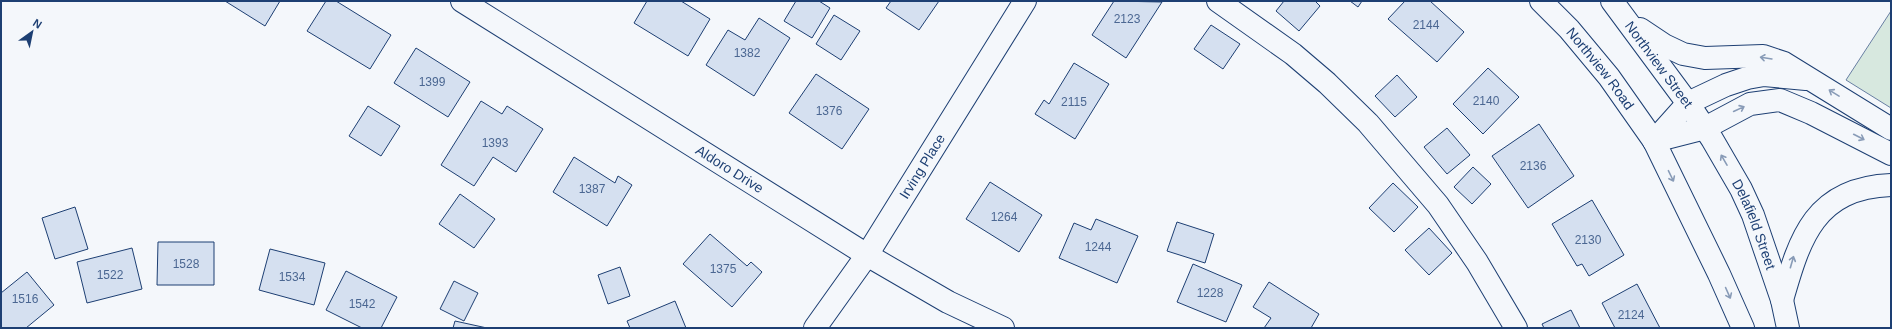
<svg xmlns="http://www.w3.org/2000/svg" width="1892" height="329" viewBox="0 0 1892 329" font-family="Arial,sans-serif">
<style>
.green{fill:#d7e8df;stroke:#687fa3}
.building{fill:#d5e0f0;stroke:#1d3f73}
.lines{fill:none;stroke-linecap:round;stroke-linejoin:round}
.minor-casing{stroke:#1d3f73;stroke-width:24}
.minor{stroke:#f4f7fb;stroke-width:22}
.oneway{stroke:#889bb7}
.labels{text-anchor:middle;stroke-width:3;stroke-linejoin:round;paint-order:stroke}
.number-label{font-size:12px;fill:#4b6792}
.street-label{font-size:14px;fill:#1d3f73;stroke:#f4f7fb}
</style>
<rect width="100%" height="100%" fill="#f4f7fb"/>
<!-- green -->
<path class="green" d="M 1891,11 L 1891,108 L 1846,80 Z"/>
<!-- building -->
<path class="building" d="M 225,1 L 280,1 L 265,26 Z
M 326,1 L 336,1 L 391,35 L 370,69 L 307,31 Z
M 647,1 L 681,1 L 710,19 L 688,56 L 634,23 Z
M 796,1 L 819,1 L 830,8 L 812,38 L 784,21 Z
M 891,1 L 939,1 L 919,30 L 886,8 Z
M 1114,1 L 1162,2 L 1126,58 L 1092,35 Z
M 1284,1 L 1315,1 L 1320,6 L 1299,31 L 1276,11 Z
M 1350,1 L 1362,1 L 1358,7 Z
M 1405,1 L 1430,1 L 1464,32 L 1437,62 L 1388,19 Z
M 834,15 L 860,31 L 841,60 L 816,44 Z
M 759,18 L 790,38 L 754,96 L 706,65 L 728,30 L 745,40 Z
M 1211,25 L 1240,44 L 1223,69 L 1194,49 Z
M 416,48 L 470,82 L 448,117 L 394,83 Z
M 1074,63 L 1109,84 L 1075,139 L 1035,114 L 1044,100 L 1049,104 Z
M 1488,68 L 1519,97 L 1483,134 L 1453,104 Z
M 816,74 L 869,109 L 842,149 L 789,113 Z
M 1397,75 L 1417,97 L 1395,117 L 1375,96 Z
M 481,101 L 502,114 L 507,106 L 543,129 L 516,172 L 493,157 L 474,186 L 441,165 Z
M 368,106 L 400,126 L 381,156 L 349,136 Z
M 1539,124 L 1574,176 L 1528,208 L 1492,156 Z
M 1447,128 L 1470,155 L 1447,174 L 1424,147 Z
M 574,157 L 615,183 L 618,176 L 632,185 L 607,226 L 553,192 Z
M 1473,167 L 1491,184 L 1472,204 L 1454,187 Z
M 990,182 L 1042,215 L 1019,252 L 966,219 Z
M 1393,183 L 1418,207 L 1394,232 L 1369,208 Z
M 460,194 L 495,219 L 474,248 L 439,224 Z
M 1592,200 L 1624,255 L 1589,276 L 1582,264 L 1577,266 L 1552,224 Z
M 75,207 L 88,249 L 55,259 L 42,218 Z
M 1096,219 L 1138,236 L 1117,283 L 1059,258 L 1074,223 L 1091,230 Z
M 1177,222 L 1214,234 L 1205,263 L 1167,251 Z
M 1429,228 L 1452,253 L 1429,275 L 1405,250 Z
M 710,234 L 747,266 L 751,262 L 762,272 L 732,307 L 683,264 Z
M 158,242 L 214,242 L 214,285 L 157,285 Z
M 132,248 L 142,289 L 87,303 L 77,262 Z
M 270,249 L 325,263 L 314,305 L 259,290 Z
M 1193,264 L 1242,285 L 1226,322 L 1177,302 Z
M 620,267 L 630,296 L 608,304 L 598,275 Z
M 346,271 L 397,297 L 381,328 L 362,328 L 326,310 Z
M 27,272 L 54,305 L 26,328 L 1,328 L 1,293 Z
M 454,281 L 478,293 L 464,321 L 440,309 Z
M 1269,282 L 1319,314 L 1311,328 L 1264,328 L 1271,318 L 1253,307 Z
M 1637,284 L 1660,328 L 1615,328 L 1602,303 Z
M 675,301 L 686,328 L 630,328 L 627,321 Z
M 1571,310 L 1580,328 L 1544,328 L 1542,324 Z
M 455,321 L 487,328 L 453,328 Z"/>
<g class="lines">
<!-- minor casing -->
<g class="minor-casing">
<g id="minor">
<path id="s1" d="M 462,1 L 867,255 L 948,302 L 1003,328"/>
<path d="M 1218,1 L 1293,54 L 1327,83 L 1368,123 L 1438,205 L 1477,262 L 1516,328"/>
<path id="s2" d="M 1541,1 L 1569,29 L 1609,77 L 1654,141 L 1719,274 L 1743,328"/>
<path id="s3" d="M 1612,1 L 1692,109 L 1712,139 L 1741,189 L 1753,215 L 1782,300 L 1788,328"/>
<path d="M 1640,29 L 1664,45 L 1683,54 L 1705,58 L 1763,56 L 1784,63 L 1891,129"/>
<path d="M 1654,141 L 1705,128 L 1750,104 L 1780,100 L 1811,113 L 1891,154"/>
<path d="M 1654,141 L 1688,103 L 1726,85 L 1747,78 L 1764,75 L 1806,79"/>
<path d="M 1782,300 C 1800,237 1815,188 1891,185"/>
<path id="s4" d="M 815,328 L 867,255 L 1025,1"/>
</g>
</g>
<!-- minor -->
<use href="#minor" class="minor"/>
</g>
<!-- one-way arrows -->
<defs><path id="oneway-shaft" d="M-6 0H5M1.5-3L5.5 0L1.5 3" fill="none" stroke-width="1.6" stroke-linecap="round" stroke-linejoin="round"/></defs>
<g class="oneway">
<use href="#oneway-shaft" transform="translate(1766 58) rotate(-171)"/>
<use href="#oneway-shaft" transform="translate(1834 93) rotate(-148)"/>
<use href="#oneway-shaft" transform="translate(1739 109) rotate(-25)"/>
<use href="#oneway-shaft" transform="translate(1859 137) rotate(27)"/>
<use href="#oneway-shaft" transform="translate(1724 160) rotate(-120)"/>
<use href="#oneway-shaft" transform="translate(1671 176) rotate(64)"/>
<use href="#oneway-shaft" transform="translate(1792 262) rotate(-74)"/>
<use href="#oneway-shaft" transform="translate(1728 293) rotate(66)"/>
</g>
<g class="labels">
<!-- number labels -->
<g class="number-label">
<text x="1127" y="23">2123</text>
<text x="1426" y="29">2144</text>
<text x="747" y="57">1382</text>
<text x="432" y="86">1399</text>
<text x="1486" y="105">2140</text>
<text x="1074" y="106">2115</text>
<text x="829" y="115">1376</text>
<text x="495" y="147">1393</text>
<text x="1533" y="170">2136</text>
<text x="592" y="193">1387</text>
<text x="1004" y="221">1264</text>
<text x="1588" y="244">2130</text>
<text x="1098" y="251">1244</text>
<text x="186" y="268">1528</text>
<text x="723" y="273">1375</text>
<text x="110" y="279">1522</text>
<text x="292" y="281">1534</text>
<text x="1210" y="297">1228</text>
<text x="25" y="303">1516</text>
<text x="362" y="308">1542</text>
<text x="1631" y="319">2124</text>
</g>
<!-- street labels -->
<g class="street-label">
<text dy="5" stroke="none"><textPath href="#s3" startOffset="79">Northview Street</textPath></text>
<text dy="5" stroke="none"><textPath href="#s2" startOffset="90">Northview Road</textPath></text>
<text dy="5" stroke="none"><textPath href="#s4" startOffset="194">Irving Place</textPath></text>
<text dy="5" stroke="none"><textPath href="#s1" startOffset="316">Aldoro Drive</textPath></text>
<text dy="5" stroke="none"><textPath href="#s3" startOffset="266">Delafield Street</textPath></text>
</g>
</g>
<!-- border -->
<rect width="1892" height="329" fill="none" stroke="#1d3f73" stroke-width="4"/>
<!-- north arrow -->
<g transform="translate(32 32) rotate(33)" stroke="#f4f7fb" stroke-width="3" paint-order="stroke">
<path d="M0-3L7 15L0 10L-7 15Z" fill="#1d3f73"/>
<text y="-6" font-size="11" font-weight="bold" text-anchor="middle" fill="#1d3f73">N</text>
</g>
</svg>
